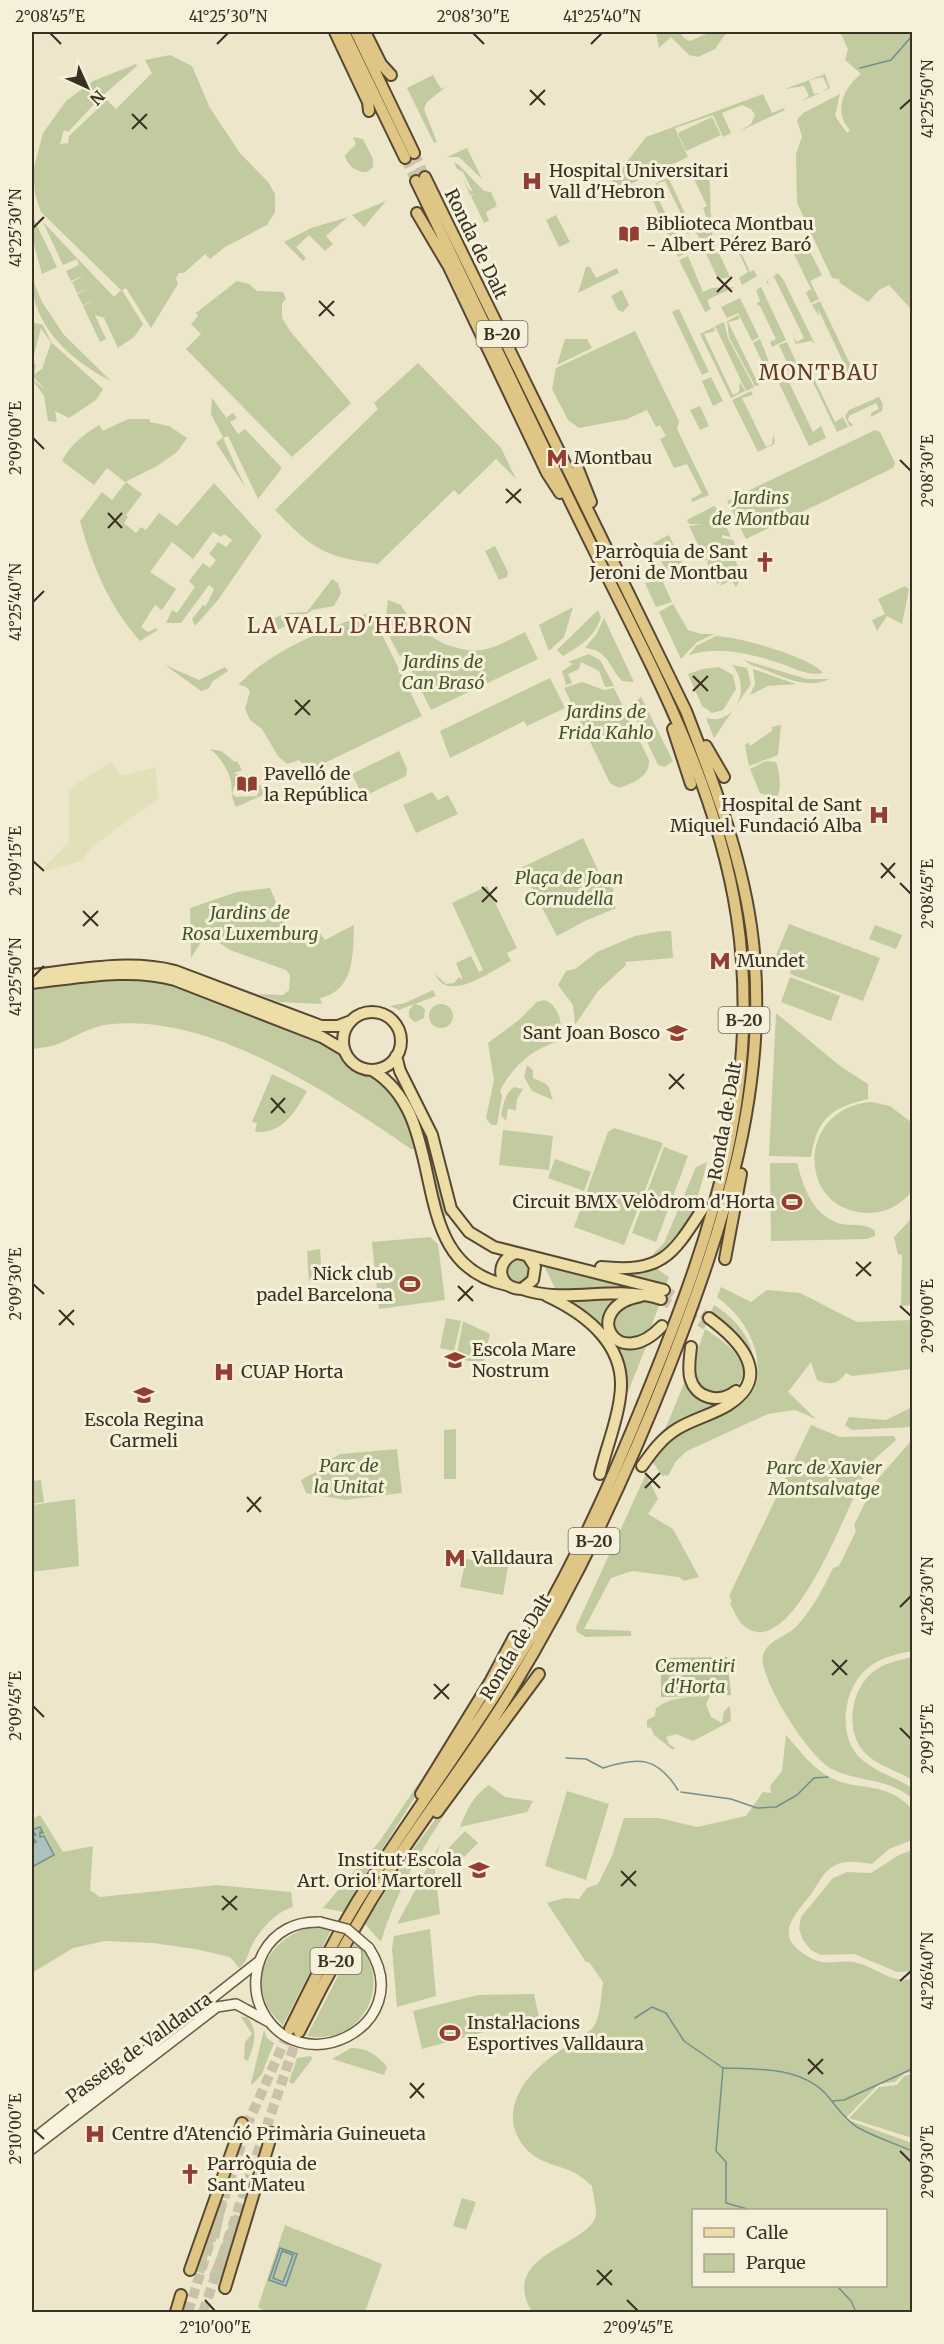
<svg xmlns="http://www.w3.org/2000/svg" width="944" height="2344" viewBox="0 0 944 2344" font-family="Merriweather,serif">
<style>
.farmland{fill:#e2e0b9}
.green{fill:#c1cb9f;fill-rule:evenodd}
.cemetery{fill:#b8c09d}
.water{fill:#abc2bd;stroke:#72908c;stroke-width:1.5;fill-rule:evenodd}
.lines{fill:none;stroke-linecap:round;stroke-linejoin:round}
.stream{stroke:#72908c;stroke-width:1.5}
.primary-tunnel{stroke:#c9c2a9;stroke-width:10;stroke-dasharray:10 5;stroke-linecap:butt}
.trunk-tunnel{stroke:#c9c2a9;stroke-width:10;stroke-dasharray:10 5;stroke-linecap:butt}
.secondary-casing{stroke:#6b5b43;stroke-width:12}
.primary-casing{stroke:#574833;stroke-width:14}
.trunk-casing{stroke:#574833;stroke-width:14}
.secondary{stroke:#f7f3de;stroke-width:9}
.primary{stroke:#ecdea6;stroke-width:10}
.trunk{stroke:#e0c684;stroke-width:10}
.secondary-bridge-casing{stroke:#6b5b43;stroke-width:12;stroke-linecap:butt}
.secondary-bridge{stroke:#f7f3de;stroke-width:9}
.ticks{fill:none;stroke:#3a3022;stroke-width:2}
.labels{text-anchor:middle;stroke-width:6;stroke-linejoin:round;paint-order:stroke}
.shield{fill:#f4f0da;stroke:#726a59;stroke-width:1.5}
.shield-label{font-size:16px;font-weight:bold;fill:#3a3022}
.poi-label{font-size:18px;fill:#3a3022;stroke:#f4f0da;text-anchor:start}
.street-label{font-size:18px;fill:#3a3022;stroke:#f4f0da}
.park-label{font-size:18px;font-style:italic;fill:#46552a;stroke:#f4f0da}
.quarter-label{font-size:21px;letter-spacing:1.5px;fill:#643824;stroke:#f4f0da}
.neatline{fill:none;stroke:#3a3022;stroke-width:2}
.ticks-label{font-size:15px;text-anchor:middle;fill:#3a3022}
</style>
<rect width="100%" height="100%" fill="#ede6cb"/>
<!-- farmland -->
<path class="farmland" d="M 112,762 L 121,776 L 156,767 L 158,798 L 92,847 L 81,861 L 46,871 L 44,867 L 69,842 L 69,792 L 79,782 Z"/>
<!-- green -->
<path class="green" d="M 656,32 L 680,32 L 684,38 L 690,41 L 711,32 L 727,32 L 715,49 L 698,57 L 689,55 L 671,37 L 659,48 Z
M 840,32 L 912,32 L 911,309 L 889,285 L 879,290 L 868,302 L 840,283 L 839,279 L 832,278 L 797,203 L 796,154 L 802,137 L 797,120 L 803,113 L 840,94 L 835,116 L 847,133 L 850,130 C 833,112 843,88 861,74 L 845,60 L 848,49 Z
M 170,55 L 192,66 L 210,108 L 240,153 L 268,182 L 275,194 L 275,212 L 267,225 L 225,247 L 210,259 L 205,254 L 184,273 L 179,273 L 176,278 L 178,284 L 151,328 L 126,288 L 122,290 L 143,324 L 134,337 L 118,348 L 104,318 L 95,315 L 106,339 L 100,342 L 83,306 L 96,299 L 83,305 L 77,294 L 91,287 L 77,293 L 72,282 L 85,275 L 71,281 L 66,271 L 79,265 L 77,259 L 63,265 L 43,222 L 114,297 L 121,290 L 41,212 L 35,194 L 33,171 L 43,133 L 66,101 L 93,81 L 136,64 L 137,66 L 100,98 L 68,132 L 64,130 L 60,144 L 68,143 L 69,136 L 107,100 L 116,109 L 152,73 L 145,60 Z
M 825,74 L 830,88 L 822,92 L 828,87 L 823,77 L 809,80 L 814,94 L 820,93 L 802,101 L 809,96 L 804,86 L 785,89 Z
M 433,75 L 441,89 L 447,86 L 427,102 L 424,109 L 437,142 L 434,143 L 407,88 Z
M 763,94 L 772,113 L 784,108 L 785,110 L 740,131 L 751,124 L 755,115 L 751,109 L 742,105 L 722,113 L 731,133 L 723,137 L 713,115 L 675,128 L 688,157 L 620,189 L 608,200 L 600,197 L 646,137 Z
M 712,117 L 721,135 L 686,151 L 678,133 Z
M 353,137 L 363,139 L 373,159 L 373,167 L 367,172 C 356,173 346,164 345,155 L 356,144 Z
M 467,148 L 482,179 L 459,157 L 447,157 Z
M 454,163 L 458,164 L 484,191 L 491,192 L 497,206 L 486,212 L 489,221 L 484,223 L 471,196 L 474,194 L 470,195 L 463,179 L 470,191 L 472,190 L 463,172 L 457,169 Z
M 709,167 L 711,219 L 707,219 L 711,220 L 713,240 L 730,277 L 718,279 L 696,232 L 704,228 L 703,224 L 707,219 L 703,208 L 707,206 L 693,177 L 690,179 L 686,170 L 690,176 Z
M 668,177 L 691,226 L 695,228 L 702,224 L 703,227 L 688,234 L 679,230 L 677,228 L 680,230 L 687,226 L 665,181 L 658,183 L 659,189 L 656,183 Z
M 651,185 L 686,253 L 678,257 L 647,187 Z
M 386,201 L 364,227 L 352,215 Z
M 556,215 L 570,242 L 559,247 L 546,220 Z
M 348,217 L 326,236 L 333,244 L 325,251 L 309,235 L 296,247 L 306,258 L 303,261 L 284,242 L 311,228 Z
M 34,219 L 57,267 L 42,274 L 32,237 Z
M 733,235 L 750,272 L 754,270 L 757,276 L 742,285 L 739,278 L 748,272 L 734,243 L 722,242 Z
M 805,242 L 822,275 L 810,281 L 819,299 L 811,303 L 806,293 L 810,289 L 813,293 L 793,252 L 794,248 Z
M 688,256 L 703,292 L 712,288 L 735,287 L 707,300 L 711,309 L 705,312 L 679,260 Z
M 586,267 L 590,267 L 596,278 L 617,268 L 619,273 L 578,293 Z
M 778,273 L 783,279 L 815,344 L 811,341 L 796,344 L 793,337 L 797,342 L 804,338 L 774,277 L 767,280 L 770,286 L 766,282 Z
M 32,278 L 42,302 L 64,335 L 111,381 C 71,361 31,325 32,278 Z
M 237,281 L 249,284 L 257,291 L 283,292 L 286,299 L 282,303 L 282,318 L 290,331 L 351,403 L 292,457 L 186,349 L 201,334 L 191,324 L 198,316 L 196,313 Z
M 761,287 L 786,340 L 772,347 L 770,342 L 776,339 L 760,306 L 756,304 L 760,301 L 756,290 Z
M 622,290 L 629,305 L 623,312 L 618,310 L 611,296 Z
M 740,298 L 759,337 L 752,341 L 738,313 L 727,318 L 721,307 Z
M 820,301 L 853,370 L 838,377 L 836,373 L 845,369 L 847,370 L 818,309 L 819,316 L 812,305 Z
M 679,309 L 709,372 L 702,375 L 672,312 Z
M 738,315 L 740,319 L 728,322 L 759,385 L 755,386 L 729,337 L 727,321 Z
M 32,322 L 43,325 L 51,342 L 103,389 L 96,400 L 69,418 L 55,411 L 57,422 L 48,421 L 44,396 L 32,379 L 47,391 L 32,376 ZM 41,328 L 51,343 L 42,369 L 34,374 L 36,365 L 32,363 Z
M 724,322 L 728,338 L 754,387 L 746,391 L 715,326 Z
M 714,327 L 715,331 L 704,334 L 733,395 L 739,392 L 740,382 L 745,391 L 731,398 L 700,334 Z
M 635,331 L 679,421 L 677,429 L 709,495 L 692,502 L 691,499 L 702,493 L 687,464 L 674,468 L 660,439 L 666,436 L 660,425 L 656,427 L 647,410 L 627,419 L 579,428 L 568,420 L 552,389 L 556,368 Z
M 565,339 L 587,339 L 592,348 L 557,365 Z
M 760,339 L 768,359 L 769,380 L 767,381 L 768,374 L 753,343 Z
M 787,342 L 798,366 L 784,372 L 783,370 L 789,367 L 779,345 Z
M 418,363 L 501,448 L 516,479 L 496,459 L 459,495 L 454,490 L 378,564 C 322,556 314,550 275,510 L 378,409 L 374,403 Z
M 808,366 L 835,422 L 843,417 L 848,427 L 837,432 L 806,368 Z
M 792,372 L 786,376 L 813,432 L 821,426 L 826,438 L 809,446 L 777,379 Z
M 711,377 L 723,401 L 713,406 L 702,381 Z
M 751,391 L 753,395 L 742,398 L 766,447 L 772,444 L 773,435 L 775,441 L 774,444 L 758,452 L 732,400 Z
M 879,397 L 883,404 L 882,411 L 871,417 L 871,413 L 879,409 L 876,403 L 849,416 L 848,420 L 853,425 L 850,427 L 845,416 L 849,410 Z
M 212,398 L 228,420 L 227,417 L 233,413 L 237,418 L 230,422 L 238,434 L 245,429 L 282,468 L 258,499 L 228,436 L 223,438 L 245,487 L 216,443 L 223,437 L 211,414 Z
M 700,406 L 709,426 L 700,430 L 690,410 Z
M 128,419 L 150,419 L 150,422 L 169,426 L 187,438 L 177,452 L 157,466 L 125,482 L 107,468 L 94,485 L 62,461 C 70,445 84,434 99,425 L 103,431 Z
M 875,430 L 880,432 L 895,463 L 893,468 L 746,539 L 727,501 Z
M 126,482 L 142,494 L 126,515 L 128,517 L 124,523 L 136,533 L 141,527 L 146,530 L 159,513 L 177,526 L 214,483 L 262,536 L 218,600 L 195,626 L 192,619 L 203,605 L 206,606 L 214,589 L 209,585 L 181,623 L 166,623 L 172,610 L 177,613 L 195,587 L 189,581 L 203,563 L 210,568 L 216,560 L 209,554 L 218,542 L 226,547 L 232,540 L 224,534 L 221,537 L 213,532 L 193,559 L 172,542 L 150,572 L 176,589 L 162,610 L 155,605 L 141,627 L 148,632 L 156,628 L 158,630 L 140,641 C 109,606 92,565 80,521 L 102,492 L 112,500 Z
M 714,506 L 719,510 L 712,519 L 715,520 L 720,513 L 731,537 L 722,535 L 722,538 L 733,540 L 738,550 L 733,555 L 739,569 L 745,571 L 736,587 L 731,580 L 720,586 L 724,577 L 723,575 L 718,585 L 707,562 L 713,554 L 706,561 L 689,526 L 702,524 L 689,524 L 687,520 Z
M 669,535 L 682,563 L 666,571 L 653,543 Z
M 495,546 L 508,572 L 507,577 L 499,580 L 485,551 Z
M 332,579 L 338,583 L 341,593 L 334,606 L 312,610 L 297,621 L 264,636 L 272,619 L 287,613 L 307,612 Z
M 662,580 L 672,602 L 656,607 L 645,583 Z
M 905,586 L 909,589 L 902,624 L 887,616 L 877,631 L 872,620 L 885,614 L 878,599 Z
M 388,600 L 401,605 C 414,632 453,654 482,650 C 497,648 512,638 525,632 L 538,659 L 431,710 L 407,662 L 399,655 L 390,638 L 386,618 Z
M 673,604 L 688,630 L 701,634 L 714,634 L 697,642 L 681,659 L 659,612 Z
M 573,607 L 564,637 L 549,651 L 539,625 Z
M 598,610 L 601,617 C 595,637 580,646 563,656 L 557,650 Z
M 371,612 L 422,716 L 310,770 L 299,760 L 287,764 L 278,756 L 262,729 L 250,720 L 245,709 L 250,691 L 245,686 L 238,685 C 273,649 325,630 371,612 Z
M 604,618 L 634,682 L 622,681 C 609,667 608,650 585,648 L 596,635 Z
M 716,636 C 739,637 809,656 823,673 C 808,676 796,669 782,664 C 752,654 720,645 689,655 L 696,646 Z
M 589,654 L 600,660 L 614,686 L 605,687 L 599,671 L 581,662 L 579,669 L 568,674 L 572,683 L 566,685 L 562,671 L 573,664 L 568,662 Z
M 744,660 L 807,679 L 829,679 C 804,692 775,672 751,665 Z
M 165,665 L 199,680 L 225,667 L 228,671 L 213,681 L 208,689 L 201,691 Z
M 732,665 L 747,668 L 751,684 L 714,738 L 706,718 C 736,726 752,687 732,665 Z
M 719,667 L 733,675 L 736,689 L 723,710 L 712,713 L 702,706 L 688,674 L 703,669 Z
M 753,669 L 796,684 L 768,686 L 750,695 L 755,684 Z
M 550,678 L 565,708 L 527,726 L 524,721 L 450,758 L 440,731 Z
M 582,682 L 604,690 L 614,688 L 649,760 C 650,777 633,783 619,788 L 610,783 L 564,688 Z
M 641,697 L 673,761 L 665,767 L 658,765 L 633,712 L 636,701 Z
M 781,725 L 778,755 L 749,766 L 745,745 L 748,742 L 750,746 L 773,730 L 771,727 Z
M 210,749 L 221,751 L 235,762 L 237,761 L 242,770 L 234,773 L 238,775 L 232,794 L 236,797 L 257,796 L 259,785 L 269,788 L 265,794 L 236,807 C 231,798 232,791 231,782 C 229,770 219,756 210,749 Z
M 399,751 L 407,769 L 406,776 L 363,797 L 352,774 Z
M 766,761 L 776,762 C 779,771 783,789 776,798 L 760,793 L 750,769 Z
M 432,792 L 438,800 L 448,795 L 458,814 L 416,833 L 403,805 Z
M 583,838 L 604,883 L 609,881 L 614,891 L 609,894 L 616,908 L 585,921 L 557,936 L 521,868 Z
M 487,886 L 517,948 L 507,953 L 511,961 C 491,971 448,1004 435,974 L 446,984 L 454,983 L 459,977 L 463,980 L 456,963 L 471,956 L 479,972 L 483,970 L 452,903 Z
M 270,888 L 294,943 L 319,932 L 325,940 L 354,925 C 353,953 355,991 320,998 L 322,1004 L 280,1002 L 258,994 L 283,995 L 289,990 L 290,975 L 286,970 L 230,950 L 212,938 L 203,939 L 191,958 L 190,908 L 237,892 Z
M 789,924 L 880,958 L 863,1001 L 790,974 L 792,966 L 774,960 Z
M 875,925 L 902,935 L 896,949 L 869,939 Z
M 661,931 L 671,931 L 673,958 L 625,962 L 626,965 L 598,991 L 575,1025 L 573,1005 L 558,985 L 566,971 L 575,969 L 597,952 L 635,936 Z
M 790,977 L 840,996 L 831,1021 L 781,1002 Z
M 118,979 L 149,979 L 192,990 L 340,1051 C 349,1078 362,1068 380,1078 C 396,1087 411,1132 417,1149 L 411,1149 C 331,1094 214,1015 113,1024 C 92,1025 77,1036 58,1044 C 50,1047 40,1048 32,1049 L 32,987 Z
M 433,990 L 436,996 L 415,1004 L 422,1006 L 425,1010 L 424,1018 L 415,1022 L 409,1017 L 409,1010 L 414,1004 L 399,1010 L 390,1006 L 405,1003 Z
M 544,1000 C 561,1005 561,1027 563,1040 C 534,1047 513,1065 500,1091 L 502,1096 L 497,1125 L 491,1125 L 486,1118 L 494,1080 L 488,1043 L 519,1020 L 537,1002 Z
M429 1016a12 12 0 1 1 24 0a12 12 0 1 1-24 0Z
M 776,1013 L 840,1066 L 868,1084 L 868,1099 C 831,1108 817,1118 811,1157 L 769,1156 Z
M 527,1065 L 533,1070 L 533,1078 C 550,1086 547,1081 553,1100 L 532,1091 L 524,1077 Z
M 272,1074 L 307,1091 C 295,1112 283,1134 255,1132 L 257,1123 L 252,1122 Z
M 514,1087 L 523,1089 L 517,1099 L 516,1110 L 508,1109 L 506,1121 L 501,1115 C 503,1106 505,1093 514,1087 Z
M 871,1102 L 890,1106 L 912,1123 L 912,1191 C 902,1204 886,1213 869,1213 C 796,1212 796,1108 871,1102 Z
M 614,1128 L 663,1143 L 624,1245 L 574,1227 L 608,1132 Z
M 503,1130 L 553,1136 L 549,1170 L 499,1165 Z
M 664,1147 L 688,1156 L 656,1242 L 632,1233 Z
M 555,1159 L 591,1172 L 584,1191 L 548,1178 Z
M 707,1162 C 698,1199 689,1235 656,1257 L 653,1254 L 664,1243 L 696,1167 Z
M 770,1163 L 797,1163 C 803,1186 812,1214 838,1223 C 851,1227 865,1222 875,1231 L 875,1236 L 867,1239 L 771,1241 Z
M 434,1165 L 451,1214 L 440,1219 L 431,1167 Z
M 912,1218 L 912,1305 L 901,1306 L 902,1255 L 898,1254 L 894,1237 Z
M 430,1237 L 438,1244 L 445,1300 L 379,1309 L 372,1242 Z
M 320,1249 L 322,1279 L 309,1281 L 307,1251 Z
M 519,1256 L 530,1263 L 531,1275 L 520,1285 L 509,1282 L 504,1267 L 506,1263 Z
M 543,1264 L 652,1289 L 557,1292 Z
M 653,1266 L 669,1277 L 665,1288 L 611,1271 Z
M 721,1287 L 751,1302 L 767,1290 L 800,1293 L 857,1322 L 912,1320 L 912,1369 L 852,1376 L 846,1373 C 838,1384 829,1386 817,1380 L 811,1362 L 788,1392 L 816,1419 L 795,1410 L 768,1414 L 687,1451 L 676,1461 L 668,1476 L 664,1475 L 663,1477 L 652,1461 C 660,1450 669,1440 682,1433 C 717,1413 770,1403 755,1349 C 748,1326 735,1311 717,1297 Z
M 616,1295 L 621,1300 L 609,1333 L 647,1344 L 622,1407 L 620,1362 L 569,1303 L 570,1300 Z
M 638,1299 L 660,1302 L 649,1333 L 641,1341 L 615,1335 L 612,1313 Z
M 714,1305 C 734,1317 758,1343 752,1368 L 710,1315 Z
M 446,1318 L 461,1321 L 454,1351 L 440,1348 Z
M 463,1321 L 490,1334 L 483,1364 L 456,1358 Z
M 708,1321 C 726,1334 750,1348 748,1374 C 745,1407 684,1420 661,1439 L 688,1374 C 696,1419 761,1401 743,1357 C 736,1340 715,1334 708,1321 Z
M 705,1329 C 731,1346 765,1370 725,1396 L 698,1389 L 692,1367 Z
M 912,1407 L 912,1427 L 852,1430 L 845,1425 L 849,1417 L 886,1420 Z
M 811,1425 L 840,1437 L 894,1436 L 896,1440 C 888,1448 876,1456 870,1465 C 852,1489 792,1675 741,1623 C 737,1618 733,1609 730,1603 L 732,1601 L 729,1596 Z
M 456,1429 L 456,1479 L 444,1479 L 444,1430 Z
M 912,1440 L 912,1651 C 897,1654 882,1657 869,1667 C 844,1686 836,1734 860,1758 C 875,1772 896,1777 912,1788 L 912,1798 C 886,1777 860,1783 832,1769 C 810,1759 758,1678 763,1655 C 767,1641 787,1636 797,1626 C 813,1608 823,1589 833,1568 L 839,1566 L 856,1531 L 854,1525 L 876,1481 Z
M 397,1449 L 402,1493 L 345,1500 L 306,1493 L 301,1480 L 323,1468 L 325,1463 L 340,1454 Z
M 646,1474 L 658,1499 L 648,1514 L 673,1529 L 699,1577 L 684,1581 L 679,1577 L 632,1571 L 611,1578 L 584,1629 L 631,1631 L 631,1636 L 586,1637 L 577,1632 L 576,1627 Z
M 41,1480 L 44,1502 L 32,1504 L 32,1481 Z
M 75,1499 L 79,1566 L 32,1572 L 32,1505 Z
M 466,1559 L 508,1567 L 503,1595 L 460,1587 Z
M 912,1657 L 912,1780 C 897,1770 877,1766 864,1752 C 844,1729 851,1686 877,1669 C 888,1662 900,1660 912,1657 Z
M 483,1688 L 343,1912 L 323,1908 L 379,1842 Z
M 710,1696 L 706,1704 L 711,1717 L 722,1723 L 724,1711 L 730,1706 L 731,1721 L 693,1741 L 676,1734 L 666,1737 L 669,1744 L 675,1748 L 673,1750 L 654,1735 L 651,1728 L 647,1727 L 647,1720 L 655,1716 L 656,1708 C 673,1696 690,1697 710,1696 Z
M 501,1731 C 457,1798 404,1864 381,1942 L 365,1924 L 411,1852 Z
M 786,1735 C 799,1750 813,1769 831,1778 C 860,1792 885,1780 912,1809 L 912,1840 L 889,1849 L 872,1864 C 858,1862 844,1859 832,1867 C 824,1872 817,1885 812,1893 C 795,1915 772,1935 807,1956 C 827,1969 841,1957 861,1964 C 879,1970 892,1983 912,1979 L 912,2072 L 905,2073 L 895,2082 L 879,2084 L 845,2119 L 912,2143 L 912,2312 L 532,2312 C 497,2253 592,2246 596,2214 C 596,2205 593,2194 592,2186 C 586,2181 580,2175 573,2172 C 558,2165 540,2163 528,2151 C 518,2141 512,2128 513,2114 C 516,2079 549,2058 575,2040 C 581,2036 590,2032 594,2026 C 601,2015 601,1995 603,1982 L 589,1962 L 586,1962 L 547,1903 L 565,1898 L 579,1899 L 587,1888 L 598,1884 L 612,1856 L 624,1818 L 659,1818 L 697,1827 L 746,1816 L 763,1792 L 771,1793 L 770,1786 L 782,1771 ZM 694,2210 L 886,2210 L 886,2286 L 694,2286 Z
M 489,1785 L 505,1797 L 533,1801 L 527,1812 L 460,1827 C 467,1809 473,1796 489,1785 Z
M 567,1791 L 609,1804 L 586,1880 L 545,1866 Z
M 40,1815 L 63,1852 L 93,1846 L 90,1890 L 100,1897 L 217,1885 L 291,1892 L 293,1907 C 275,1912 259,1931 251,1947 C 247,1956 247,1962 239,1968 L 230,1957 L 195,1949 L 153,1943 L 105,1941 L 73,1948 L 32,1973 L 32,1819 Z
M 465,1831 L 478,1843 L 455,1866 L 443,1854 Z
M 441,1842 L 434,1862 L 440,1914 L 397,1924 Z
M 912,1850 L 912,1971 L 897,1972 L 854,1954 L 821,1955 L 811,1950 L 803,1940 L 799,1929 L 801,1917 L 833,1878 L 847,1872 L 871,1873 L 899,1855 Z
M 317,1926 L 332,1928 L 283,2025 C 239,1989 267,1934 317,1926 Z
M 430,1929 L 436,1996 L 397,2007 L 392,1949 L 394,1936 Z
M 356,1941 C 396,1980 363,2047 307,2036 Z
M 534,1994 L 539,2017 L 422,2049 L 413,2011 L 478,1995 Z
M 241,2017 L 247,2017 C 260,2032 253,2046 248,2061 L 244,2059 L 245,2042 L 252,2034 Z
M 264,2030 L 267,2038 L 274,2043 L 262,2074 L 252,2085 L 251,2083 Z
M 351,2048 C 366,2047 379,2056 387,2067 L 384,2075 L 332,2059 Z
M 311,2056 L 312,2059 L 293,2084 L 289,2082 L 297,2058 Z
M 912,2074 L 912,2138 L 849,2118 L 879,2087 L 897,2085 L 904,2076 Z
M 462,2198 L 476,2202 L 466,2230 L 453,2226 Z
M 218,2199 L 227,2201 L 219,2239 L 214,2237 L 213,2249 L 209,2249 L 204,2274 L 195,2271 Z
M 234,2214 L 242,2217 L 221,2280 L 209,2276 Z
M 285,2225 L 382,2264 L 365,2312 L 266,2312 L 258,2307 Z"/>
<!-- cemetery -->
<path class="cemetery" d="M 727,1657 L 731,1695 L 661,1697 L 661,1658 Z"/>
<!-- water -->
<path class="water" d="M 40,1827 L 43,1833 L 40,1832 L 40,1837 L 44,1836 L 54,1855 L 32,1867 L 32,1844 L 36,1842 L 32,1836 L 36,1835 L 32,1830 Z
M 280,2248 L 297,2254 L 286,2286 L 269,2280 ZM 282,2251 L 293,2255 L 283,2282 L 273,2278 Z"/>
<g class="lines">
<!-- stream -->
<path class="stream" d="M 860,68 L 891,60 L 912,36
M 566,1758 L 586,1759 L 603,1768 C 638,1757 657,1756 678,1790
M 681,1792 L 731,1799 L 757,1808 L 776,1807 L 797,1795 L 814,1778 L 828,1777
M 635,2018 L 652,2007 L 666,2013 L 684,2041 L 723,2068 L 716,2151 L 726,2162 L 726,2203 L 751,2210
M 723,2068 C 757,2069 799,2067 825,2093 C 836,2105 843,2118 857,2127 C 874,2137 894,2143 912,2151
M 832,2101 L 844,2100 L 912,2069
M 837,2286 L 851,2301 L 856,2312"/>
<!-- primary-tunnel -->
<path class="primary-tunnel" d="M 664,1290 L 709,1318
M 661,1299 L 706,1325"/>
<!-- trunk-tunnel -->
<path class="trunk-tunnel" d="M 414,153 L 425,177
M 405,158 L 416,181
M 188,2312 L 248,2123 L 290,2029
M 203,2312 L 299,2032"/>
<!-- secondary casing -->
<g class="secondary-casing">
<path id="secondary" d="M 320,1922 C 296,1921 275,1931 263,1953 C 255,1969 253,1989 260,2006 C 296,2087 420,2026 369,1948
M 32,2140 L 258,1962
M 32,2149 L 217,2007 L 236,2004 L 269,2022"/>
</g>
<!-- primary casing -->
<g class="primary-casing">
<path id="primary" d="M 32,975 C 79,970 128,959 175,971 L 321,1026 L 338,1026 L 351,1021
M 32,983 C 79,978 129,967 175,980 L 322,1037 L 344,1050
M343 1041a29 29 0 1 1 58 0a29 29 0 1 1-58 0Z
M 396,1056 L 400,1071 L 432,1135 L 451,1209 L 469,1232 L 494,1247 L 664,1290
M 372,1070 C 455,1120 399,1263 507,1285
M 516,1253 C 494,1261 497,1289 522,1289 L 533,1280 L 535,1267 L 528,1256
M 601,1267 C 662,1273 672,1256 703,1208
M 522,1289 C 568,1305 614,1284 661,1299
M 547,1296 C 588,1315 628,1347 620,1397 C 617,1423 606,1448 600,1474
M 641,1296 C 579,1307 616,1375 662,1326
M 691,1347 C 690,1357 688,1367 690,1377 C 695,1399 720,1404 736,1391
M 642,1466 C 652,1452 662,1438 677,1429 C 693,1419 712,1415 728,1405 C 774,1376 739,1340 709,1318"/>
</g>
<!-- trunk casing -->
<g class="trunk-casing">
<path id="trunk" d="M 335,32 L 368,102 L 369,111
M 344,32 L 405,158
M 356,32 L 414,153
M 365,32 L 381,64 L 391,75
M 417,213 L 449,267 L 547,473 L 560,493
M 578,469 L 591,502
M 673,729 L 691,784
M 706,746 L 724,777
M 725,1259 L 741,1174
M 421,1794 L 490,1682 L 514,1637
M 437,1812 L 539,1674
M 290,2029 C 314,1980 338,1931 367,1886 C 424,1797 488,1713 540,1621 C 584,1545 619,1463 652,1381 C 713,1230 762,1082 737,917 C 717,785 652,667 593,548 C 533,427 475,303 416,181
M 299,2032 C 329,1971 362,1913 399,1856 C 435,1802 475,1750 509,1694 C 572,1591 624,1482 668,1370 C 723,1229 773,1080 751,926 C 740,851 713,781 686,711 L 425,177
M 190,2270 L 242,2123
M 225,2288 L 272,2133
M 176,2312 L 181,2295"/>
</g>
<!-- secondary -->
<use href="#secondary" class="secondary"/>
<!-- primary -->
<use href="#primary" class="primary"/>
<!-- trunk -->
<use href="#trunk" class="trunk"/>
<!-- secondary-bridge casing -->
<g class="secondary-bridge-casing">
<path id="secondary-bridge" d="M 320,1922 L 347,1929 L 369,1948"/>
</g>
<!-- secondary-bridge -->
<use href="#secondary-bridge" class="secondary-bridge"/>
</g>
<!-- ticks -->
<path class="ticks" d="M 50,33 L 61,44M 473,33 L 484,44M 217,44 L 228,33M 591,44 L 602,33M 530,90 L 545,105M 530,105 L 545,90M 900,109 L 911,99M 132,114 L 147,129M 132,129 L 147,114M 33,228 L 44,217M 717,277 L 732,292M 717,292 L 732,277M 319,301 L 334,316M 319,316 L 334,301M 33,438 L 44,449M 900,460 L 911,471M 506,489 L 521,503M 506,503 L 521,489M 108,513 L 122,528M 108,528 L 122,513M 33,602 L 44,591M 693,676 L 708,691M 693,691 L 708,676M 295,700 L 310,715M 295,715 L 310,700M 33,861 L 44,871M 881,863 L 895,878M 881,878 L 895,863M 900,883 L 911,894M 482,887 L 497,902M 482,902 L 497,887M 83,911 L 98,926M 83,926 L 98,911M 33,977 L 44,966M 669,1074 L 684,1089M 669,1089 L 684,1074M 271,1098 L 285,1113M 271,1113 L 285,1098M 856,1262 L 871,1276M 856,1276 L 871,1262M 33,1284 L 44,1294M 458,1286 L 473,1301M 458,1301 L 473,1286M 900,1306 L 911,1316M 59,1310 L 74,1325M 59,1325 L 74,1310M 645,1473 L 660,1488M 645,1488 L 660,1473M 247,1497 L 261,1512M 247,1512 L 261,1497M 900,1607 L 911,1596M 832,1660 L 847,1675M 832,1675 L 847,1660M 434,1684 L 449,1699M 434,1699 L 449,1684M 33,1706 L 44,1717M 900,1728 L 911,1739M 621,1871 L 636,1886M 621,1886 L 636,1871M 222,1896 L 237,1910M 222,1910 L 237,1896M 900,1981 L 911,1971M 808,2059 L 823,2074M 808,2074 L 823,2059M 410,2083 L 424,2098M 410,2098 L 424,2083M 33,2129 L 44,2139M 900,2151 L 911,2162M 597,2270 L 612,2285M 597,2285 L 612,2270M 205,2300 L 215,2311M 627,2300 L 638,2311"/>
<!-- icons -->
<defs>
<g id="hospital-bare" transform="scale(1.62)"><path d="M-5-5h3v3.5h4V-5h3V5h-3V1.5h-4V5h-3Z" fill="#943d33" stroke="#f4f0da" stroke-width="2.5" paint-order="stroke"/></g>
<g id="library-bare" transform="scale(1.62)"><path d="M-6-4Q-3-5.5-.7-3.5V5Q-3 3-6 4ZM6-4Q3-5.5 .7-3.5V5Q3 3 6 4Z" fill="#943d33" stroke="#f4f0da" stroke-width="2.5" paint-order="stroke"/></g>
<g id="metro-bare" transform="scale(1.62)"><path d="M-5.5 5V-5H-3L0 0L3-5H5.5V5H3V-.5L0 4L-3-.5V5Z" fill="#943d33" stroke="#f4f0da" stroke-width="2.5" paint-order="stroke"/></g>
<g id="church-bare" transform="scale(1.62)"><path d="M-1.2-6h2.4v3.5h3.3v2.4h-3.3V6h-2.4V-.1h-3.3v-2.4h3.3Z" fill="#943d33" stroke="#f4f0da" stroke-width="2.5" paint-order="stroke"/></g>
<g id="school-bare" transform="scale(1.62)"><path d="M0-5L7-2L0 1L-7-2ZM-4 1L0 2.5L4 1V4Q0 6-4 4Z" fill="#943d33" stroke="#f4f0da" stroke-width="2.5" paint-order="stroke"/></g>
<g id="stadium-bare" transform="scale(1.62)"><path d="M0-5a6.5 5 0 1 0 0 10a6.5 5 0 1 0 0-10ZM-3.5-1.8h7v3.6h-7Z" fill="#943d33" stroke="#f4f0da" stroke-width="2.5" paint-order="stroke"/></g>
</defs>
<g fill-rule="evenodd">
<use href="#hospital-bare" x="532" y="181"/>
<use href="#library-bare" x="629" y="234"/>
<use href="#metro-bare" x="557" y="458"/>
<use href="#church-bare" x="765" y="562"/>
<use href="#library-bare" x="247" y="784"/>
<use href="#hospital-bare" x="879" y="815"/>
<use href="#metro-bare" x="720" y="961"/>
<use href="#school-bare" x="677" y="1033"/>
<use href="#stadium-bare" x="792" y="1202"/>
<use href="#stadium-bare" x="410" y="1284"/>
<use href="#school-bare" x="455" y="1360"/>
<use href="#hospital-bare" x="224" y="1372"/>
<use href="#school-bare" x="144" y="1395"/>
<use href="#metro-bare" x="455" y="1558"/>
<use href="#school-bare" x="479" y="1870"/>
<use href="#stadium-bare" x="450" y="2033"/>
<use href="#hospital-bare" x="95" y="2134"/>
<use href="#church-bare" x="190" y="2174"/>
</g>
<g class="labels">
<!-- shield labels -->
<g class="shield">
<rect x="476.5" y="321" width="51" height="26" rx="4.5"/>
<rect x="718.5" y="1007" width="51" height="26" rx="4.5"/>
<rect x="568.5" y="1528" width="51" height="26" rx="4.5"/>
<rect x="310.5" y="1948" width="51" height="26" rx="4.5"/>
</g>
<g class="shield-label">
<text x="502" y="340">B-20</text>
<text x="744" y="1026">B-20</text>
<text x="594" y="1547">B-20</text>
<text x="336" y="1967">B-20</text>
</g>
<!-- poi labels -->
<g class="poi-label">
<text x="549" y="177">Hospital Universitari<tspan x="549" dy="21">Vall d'Hebron</tspan></text>
<text x="646" y="230">Biblioteca Montbau<tspan x="646" dy="21">- Albert Pérez Baró</tspan></text>
<text x="574" y="464">Montbau</text>
<text x="748" y="558" text-anchor="end">Parròquia de Sant<tspan x="748" dy="21">Jeroni de Montbau</tspan></text>
<text x="264" y="780">Pavelló de<tspan x="264" dy="21">la República</tspan></text>
<text x="862" y="811" text-anchor="end">Hospital de Sant<tspan x="862" dy="21">Miquel. Fundació Alba</tspan></text>
<text x="737" y="967">Mundet</text>
<text x="660" y="1039" text-anchor="end">Sant Joan Bosco</text>
<text x="775" y="1208" text-anchor="end">Circuit BMX Velòdrom d'Horta</text>
<text x="393" y="1280" text-anchor="end">Nick club<tspan x="393" dy="21">padel Barcelona</tspan></text>
<text x="472" y="1356">Escola Mare<tspan x="472" dy="21">Nostrum</tspan></text>
<text x="241" y="1378">CUAP Horta</text>
<text x="144" y="1426" text-anchor="middle">Escola Regina<tspan x="144" dy="21">Carmeli</tspan></text>
<text x="472" y="1564">Valldaura</text>
<text x="462" y="1866" text-anchor="end">Institut Escola<tspan x="462" dy="21">Art. Oriol Martorell</tspan></text>
<text x="467" y="2029">Instal·lacions<tspan x="467" dy="21">Esportives Valldaura</tspan></text>
<text x="112" y="2140">Centre d'Atenció Primària Guineueta</text>
<text x="207" y="2170">Parròquia de<tspan x="207" dy="21">Sant Mateu</tspan></text>
</g>
<!-- street labels -->
<g class="street-label">
<text transform="translate(476 244) rotate(64)" y="6">Ronda de Dalt</text>
<text transform="translate(725 1121) rotate(-80)" y="6">Ronda de Dalt</text>
<text transform="translate(516 1647) rotate(-59)" y="6">Ronda de Dalt</text>
<text transform="translate(139 2048) rotate(-36)" y="6">Passeig de Valldaura</text>
</g>
<!-- park labels -->
<g class="park-label">
<text x="761" y="504">Jardins<tspan x="761" dy="21">de Montbau</tspan></text>
<text x="443" y="668">Jardins de<tspan x="443" dy="21">Can Brasó</tspan></text>
<text x="606" y="718">Jardins de<tspan x="606" dy="21">Frida Kahlo</tspan></text>
<text x="569" y="884">Plaça de Joan<tspan x="569" dy="21">Cornudella</tspan></text>
<text x="250" y="919">Jardins de<tspan x="250" dy="21">Rosa Luxemburg</tspan></text>
<text x="349" y="1472">Parc de<tspan x="349" dy="21">la Unitat</tspan></text>
<text x="824" y="1474">Parc de Xavier<tspan x="824" dy="21">Montsalvatge</tspan></text>
<text x="695" y="1672">Cementiri<tspan x="695" dy="21">d'Horta</tspan></text>
</g>
<!-- quarter labels -->
<g class="quarter-label">
<text x="819" y="380">MONTBAU</text>
<text x="360" y="633">LA VALL D'HEBRON</text>
</g>
</g>
<!-- border -->
<rect width="944" height="2344" fill="none" stroke="#f4f0da" stroke-width="66"/>
<!-- legend -->
<rect x="692" y="2209" width="195" height="78" fill="#f4f0da" stroke="#aaa390" stroke-width="1.5"/>
<rect x="704" y="2228" width="30" height="9" fill="#ecdea6" stroke="#aaa390" stroke-width="1.5"/>
<text x="746" y="2239" font-size="18" fill="#3a3022">Calle</text>
<rect x="704" y="2254" width="30" height="18" fill="#c1cb9f" stroke="#aaa390" stroke-width="1.5"/>
<text x="746" y="2269" font-size="18" fill="#3a3022">Parque</text>
<!-- north arrow -->
<g transform="translate(87 87) rotate(135)" stroke="#f4f0da" stroke-width="4.5" paint-order="stroke">
<path d="M0-4.5L10 22L0 15L-10 22Z" fill="#3a3022"/>
<text y="-9" font-size="16" font-weight="bold" text-anchor="middle" fill="#3a3022">N</text>
</g>
<rect x="33" y="33" width="878" height="2278" class="neatline"/>
<g class="ticks-label">
<text x="50" y="22">2°08'45"E</text>
<text x="228" y="22">41°25'30"N</text>
<text x="473" y="22">2°08'30"E</text>
<text x="602" y="22">41°25'40"N</text>
<text transform="translate(928 99) rotate(-90)" y="5">41°25'50"N</text>
<text transform="translate(16 228) rotate(-90)" y="5">41°25'30"N</text>
<text transform="translate(16 438) rotate(-90)" y="5">2°09'00"E</text>
<text transform="translate(928 471) rotate(-90)" y="5">2°08'30"E</text>
<text transform="translate(16 602) rotate(-90)" y="5">41°25'40"N</text>
<text transform="translate(16 861) rotate(-90)" y="5">2°09'15"E</text>
<text transform="translate(928 894) rotate(-90)" y="5">2°08'45"E</text>
<text transform="translate(16 977) rotate(-90)" y="5">41°25'50"N</text>
<text transform="translate(16 1284) rotate(-90)" y="5">2°09'30"E</text>
<text transform="translate(928 1316) rotate(-90)" y="5">2°09'00"E</text>
<text transform="translate(928 1596) rotate(-90)" y="5">41°26'30"N</text>
<text transform="translate(16 1706) rotate(-90)" y="5">2°09'45"E</text>
<text transform="translate(928 1739) rotate(-90)" y="5">2°09'15"E</text>
<text transform="translate(928 1971) rotate(-90)" y="5">41°26'40"N</text>
<text transform="translate(16 2129) rotate(-90)" y="5">2°10'00"E</text>
<text transform="translate(928 2162) rotate(-90)" y="5">2°09'30"E</text>
<text x="215" y="2333">2°10'00"E</text>
<text x="638" y="2333">2°09'45"E</text>
</g>
</svg>
